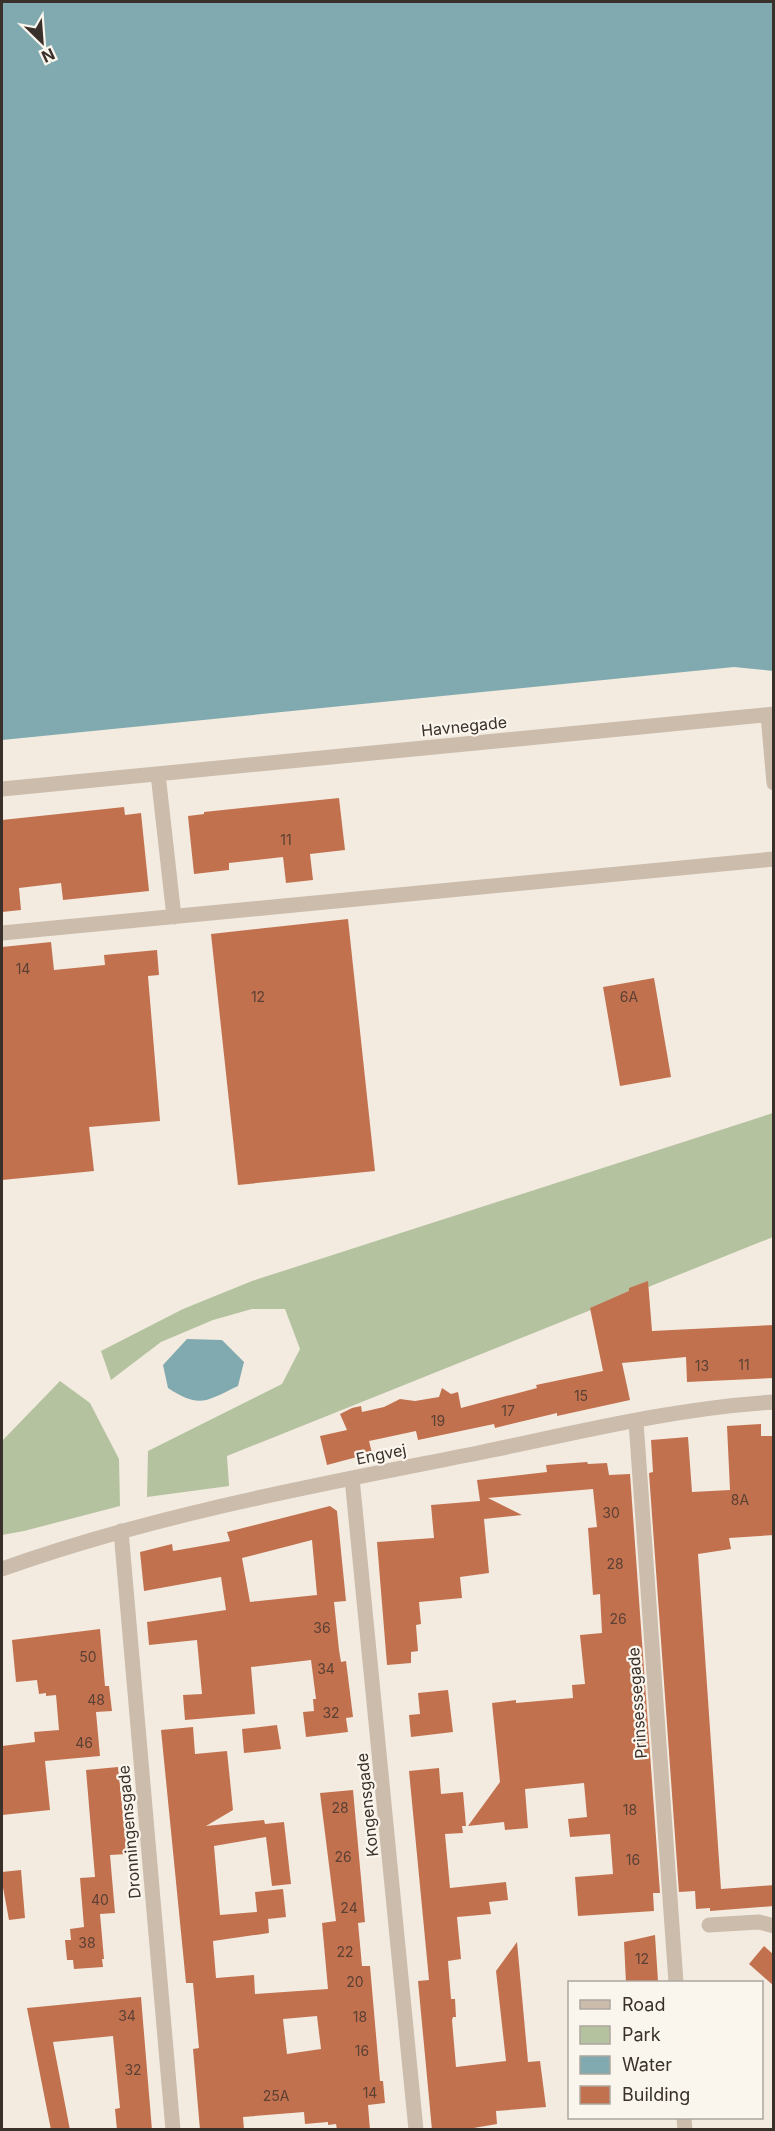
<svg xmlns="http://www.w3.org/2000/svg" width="775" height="2131" viewBox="0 0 775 2131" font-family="Inter,sans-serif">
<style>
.green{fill:#b5c2a0}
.water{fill:#80aaaf}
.building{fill:#c2714f;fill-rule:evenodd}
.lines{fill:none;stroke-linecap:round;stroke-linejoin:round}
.minor{stroke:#cbbcac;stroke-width:15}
.labels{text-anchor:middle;stroke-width:4.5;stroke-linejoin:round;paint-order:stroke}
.number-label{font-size:14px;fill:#5b4034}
.street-label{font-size:16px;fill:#39302b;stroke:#faf5ed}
</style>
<rect width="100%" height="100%" fill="#f3ebe0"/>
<!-- green -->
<path class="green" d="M 773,1113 L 773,1237 L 227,1456 L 229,1486 L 147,1497 L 148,1451 L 282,1384 L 300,1349 L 285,1309 L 252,1309 L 213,1320 L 161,1342 L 111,1380 L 101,1351 L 183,1309 L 252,1281 Z
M 60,1381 L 90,1403 L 119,1459 L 120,1506 L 24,1531 L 2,1535 L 2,1441 Z"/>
<!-- water -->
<path class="water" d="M 2,2 L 773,2 L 773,671 L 734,667 L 2,740 Z
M 187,1339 L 222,1340 L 244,1362 L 238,1386 C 206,1401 200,1409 168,1388 L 163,1365 Z"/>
<!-- building -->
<path class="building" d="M 339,798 L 345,850 L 310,854 L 313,880 L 286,883 L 283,857 L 229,863 L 229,870 L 194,874 L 188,816 L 204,814 L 204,812 Z
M 124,807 L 125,815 L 141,813 L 149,891 L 63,900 L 61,883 L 19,888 L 21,910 L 2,912 L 2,820 Z
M 348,919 L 375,1171 L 238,1185 L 211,934 Z
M 51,942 L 54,970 L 105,965 L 104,955 L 157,950 L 159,975 L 148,976 L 160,1121 L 89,1127 L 94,1171 L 2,1180 L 2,947 Z
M 654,978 L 671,1077 L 620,1086 L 603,987 Z
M 648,1281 L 652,1331 L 774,1325 L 774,1378 L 687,1382 L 686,1357 L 622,1363 L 630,1400 L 557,1416 L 557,1413 L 495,1428 L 494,1424 L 418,1440 L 416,1431 L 369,1441 L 372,1453 L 327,1465 L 320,1436 L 347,1430 L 340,1414 L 352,1408 L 361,1406 L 362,1412 L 384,1407 L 400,1399 L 415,1401 L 439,1397 L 442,1388 L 451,1394 L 458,1392 L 461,1408 L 537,1388 L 536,1385 L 603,1371 L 590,1308 L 629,1291 L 629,1288 Z
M 761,1424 L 761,1436 L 774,1436 L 774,1535 L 729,1538 L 731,1549 L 698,1554 L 721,1889 L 774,1885 L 774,1906 L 710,1911 L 710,1908 L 696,1909 L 695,1891 L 679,1892 L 649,1473 L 653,1472 L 651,1440 L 688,1437 L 692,1492 L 730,1490 L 727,1426 Z
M 587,1462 L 588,1464 L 607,1463 L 609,1475 L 630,1474 L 660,1893 L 653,1893 L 654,1911 L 578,1916 L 575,1877 L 613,1874 L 610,1834 L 570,1837 L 568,1819 L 587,1817 L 584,1783 L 525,1789 L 528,1828 L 505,1830 L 504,1822 L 468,1826 L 500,1782 L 492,1703 L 516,1700 L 516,1703 L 573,1698 L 572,1685 L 585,1684 L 580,1635 L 602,1633 L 600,1594 L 593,1595 L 588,1528 L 597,1527 L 593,1489 L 488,1498 L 522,1515 L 484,1519 L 489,1573 L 460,1577 L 462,1598 L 419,1602 L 421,1624 L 416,1625 L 418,1651 L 411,1652 L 411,1663 L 387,1665 L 377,1542 L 434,1538 L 431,1505 L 480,1501 L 477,1480 L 547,1472 L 546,1465 Z
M 330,1506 L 337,1511 L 346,1601 L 334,1602 L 339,1650 L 341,1662 L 346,1661 L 353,1717 L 346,1718 L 348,1732 L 306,1737 L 303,1712 L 314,1711 L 313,1699 L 316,1699 L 311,1660 L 251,1667 L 255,1714 L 185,1720 L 183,1695 L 202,1694 L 197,1640 L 149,1645 L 147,1622 L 226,1610 L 221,1577 L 144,1591 L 140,1552 L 172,1544 L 173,1551 L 230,1541 L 227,1532 ZM 312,1540 L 317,1595 L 250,1602 L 242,1558 Z
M 100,1629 L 105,1686 L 109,1686 L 112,1711 L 96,1712 L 100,1756 L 45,1761 L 50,1810 L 2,1815 L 2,1746 L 35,1742 L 34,1732 L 59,1730 L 56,1695 L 46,1696 L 46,1693 L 39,1694 L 37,1680 L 16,1682 L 12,1640 Z
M 448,1690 L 453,1732 L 411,1737 L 409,1715 L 420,1714 L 418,1693 Z
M 277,1725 L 281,1749 L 244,1753 L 242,1729 Z
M 193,1727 L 195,1754 L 227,1751 L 233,1810 L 206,1826 L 264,1820 L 265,1824 L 284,1822 L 291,1884 L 272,1886 L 266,1837 L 214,1846 L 220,1915 L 257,1912 L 255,1892 L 283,1889 L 286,1917 L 268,1919 L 269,1933 L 213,1941 L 216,1978 L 254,1975 L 255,1994 L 328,1989 L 322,1923 L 336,1921 L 320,1793 L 353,1790 L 365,1922 L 358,1923 L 362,1966 L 370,1966 L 380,2081 L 383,2081 L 385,2103 L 368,2105 L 370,2130 L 337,2130 L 336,2124 L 328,2125 L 328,2122 L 305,2124 L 304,2112 L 243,2117 L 244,2130 L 200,2130 L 193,2049 L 199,2048 L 193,1983 L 186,1983 L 161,1730 ZM 317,2016 L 321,2049 L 287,2054 L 283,2019 Z
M 118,1767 L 127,1854 L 110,1855 L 115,1913 L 100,1914 L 104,1959 L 102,1959 L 103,1967 L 74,1969 L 73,1960 L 67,1960 L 65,1940 L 71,1940 L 70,1929 L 84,1927 L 80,1878 L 95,1877 L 86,1770 Z
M 439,1768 L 441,1794 L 463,1792 L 466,1826 L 462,1826 L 463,1833 L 445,1834 L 450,1888 L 506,1882 L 508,1900 L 489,1902 L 491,1914 L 457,1917 L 461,1959 L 448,1961 L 451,1999 L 455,1999 L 456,2017 L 453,2017 L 452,2020 L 456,2067 L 506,2061 L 496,1971 L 517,1942 L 528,2062 L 540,2061 L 546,2107 L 496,2111 L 497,2124 L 462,2130 L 432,2130 L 418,1981 L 429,1980 L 409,1771 Z
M 21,1870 L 25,1918 L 9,1920 L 2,1882 L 2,1872 Z
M 655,1935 L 658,1981 L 626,1983 L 624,1942 Z
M 764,1946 L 774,1955 L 774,1986 L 749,1964 Z
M 141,1997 L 152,2130 L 117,2130 L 115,2109 L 120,2108 L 113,2036 L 53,2042 L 70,2130 L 51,2130 L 27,2008 Z"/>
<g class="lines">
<!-- minor -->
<path class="minor" d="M 768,715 L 774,783
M 158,774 L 174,917
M 2,789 L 774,714
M 2,933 L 774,859
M 636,1422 L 676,1982
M 352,1478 L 416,2130
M 121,1531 L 173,2130
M 2,1569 C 156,1514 318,1485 478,1453 C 575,1433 674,1408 774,1402
M 709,1925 L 759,1922 L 774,1926
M 684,2118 L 685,2130"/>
</g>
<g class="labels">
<!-- number labels -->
<g class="number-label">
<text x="286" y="845">11</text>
<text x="23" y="974">14</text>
<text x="258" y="1002">12</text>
<text x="629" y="1002">6A</text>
<text x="744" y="1370">11</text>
<text x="702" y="1371">13</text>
<text x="581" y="1401">15</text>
<text x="508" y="1416">17</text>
<text x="438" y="1426">19</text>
<text x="740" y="1505">8A</text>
<text x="611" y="1518">30</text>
<text x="615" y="1569">28</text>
<text x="618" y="1624">26</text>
<text x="322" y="1633">36</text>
<text x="88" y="1662">50</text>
<text x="326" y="1674">34</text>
<text x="96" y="1705">48</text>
<text x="331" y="1718">32</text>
<text x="84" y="1748">46</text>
<text x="340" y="1813">28</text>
<text x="630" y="1815">18</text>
<text x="343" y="1862">26</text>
<text x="633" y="1865">16</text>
<text x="100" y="1905">40</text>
<text x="349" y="1913">24</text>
<text x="87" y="1948">38</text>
<text x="345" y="1957">22</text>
<text x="642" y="1964">12</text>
<text x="355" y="1987">20</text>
<text x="127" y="2021">34</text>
<text x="360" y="2022">18</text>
<text x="362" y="2056">16</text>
<text x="133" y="2075">32</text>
<text x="370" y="2098">14</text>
<text x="276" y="2101">25A</text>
</g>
<!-- street labels -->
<g class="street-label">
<text transform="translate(464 726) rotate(-6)" y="6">Havnegade</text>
<text transform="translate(381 1454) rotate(-11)" y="6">Engvej</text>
<text transform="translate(637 1703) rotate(-94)" y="6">Prinsessegade</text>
<text transform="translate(367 1805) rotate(-96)" y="6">Kongensgade</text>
<text transform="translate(129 1832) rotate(-95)" y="6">Dronningensgade</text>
</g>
</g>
<!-- border -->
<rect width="775" height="2131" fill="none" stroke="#39302b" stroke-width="6"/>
<!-- legend -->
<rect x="568" y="1981" width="195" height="138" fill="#faf5ed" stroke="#ada69f" stroke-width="1.5"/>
<rect x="580" y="2000" width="30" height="9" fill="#cbbcac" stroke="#ada69f" stroke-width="1.5"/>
<text x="622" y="2011" font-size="18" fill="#39302b">Road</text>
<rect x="580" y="2026" width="30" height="18" fill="#b5c2a0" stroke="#ada69f" stroke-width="1.5"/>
<text x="622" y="2041" font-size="18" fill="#39302b">Park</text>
<rect x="580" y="2056" width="30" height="18" fill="#80aaaf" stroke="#ada69f" stroke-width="1.5"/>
<text x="622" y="2071" font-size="18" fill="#39302b">Water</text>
<rect x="580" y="2086" width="30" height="18" fill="#c2714f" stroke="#ada69f" stroke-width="1.5"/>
<text x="622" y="2101" font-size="18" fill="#39302b">Building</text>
<!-- north arrow -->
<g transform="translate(42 42) rotate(155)" stroke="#faf5ed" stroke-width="4.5" paint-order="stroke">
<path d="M0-4.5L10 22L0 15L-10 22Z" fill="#39302b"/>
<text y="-9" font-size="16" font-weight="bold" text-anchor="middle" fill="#39302b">N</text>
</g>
</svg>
